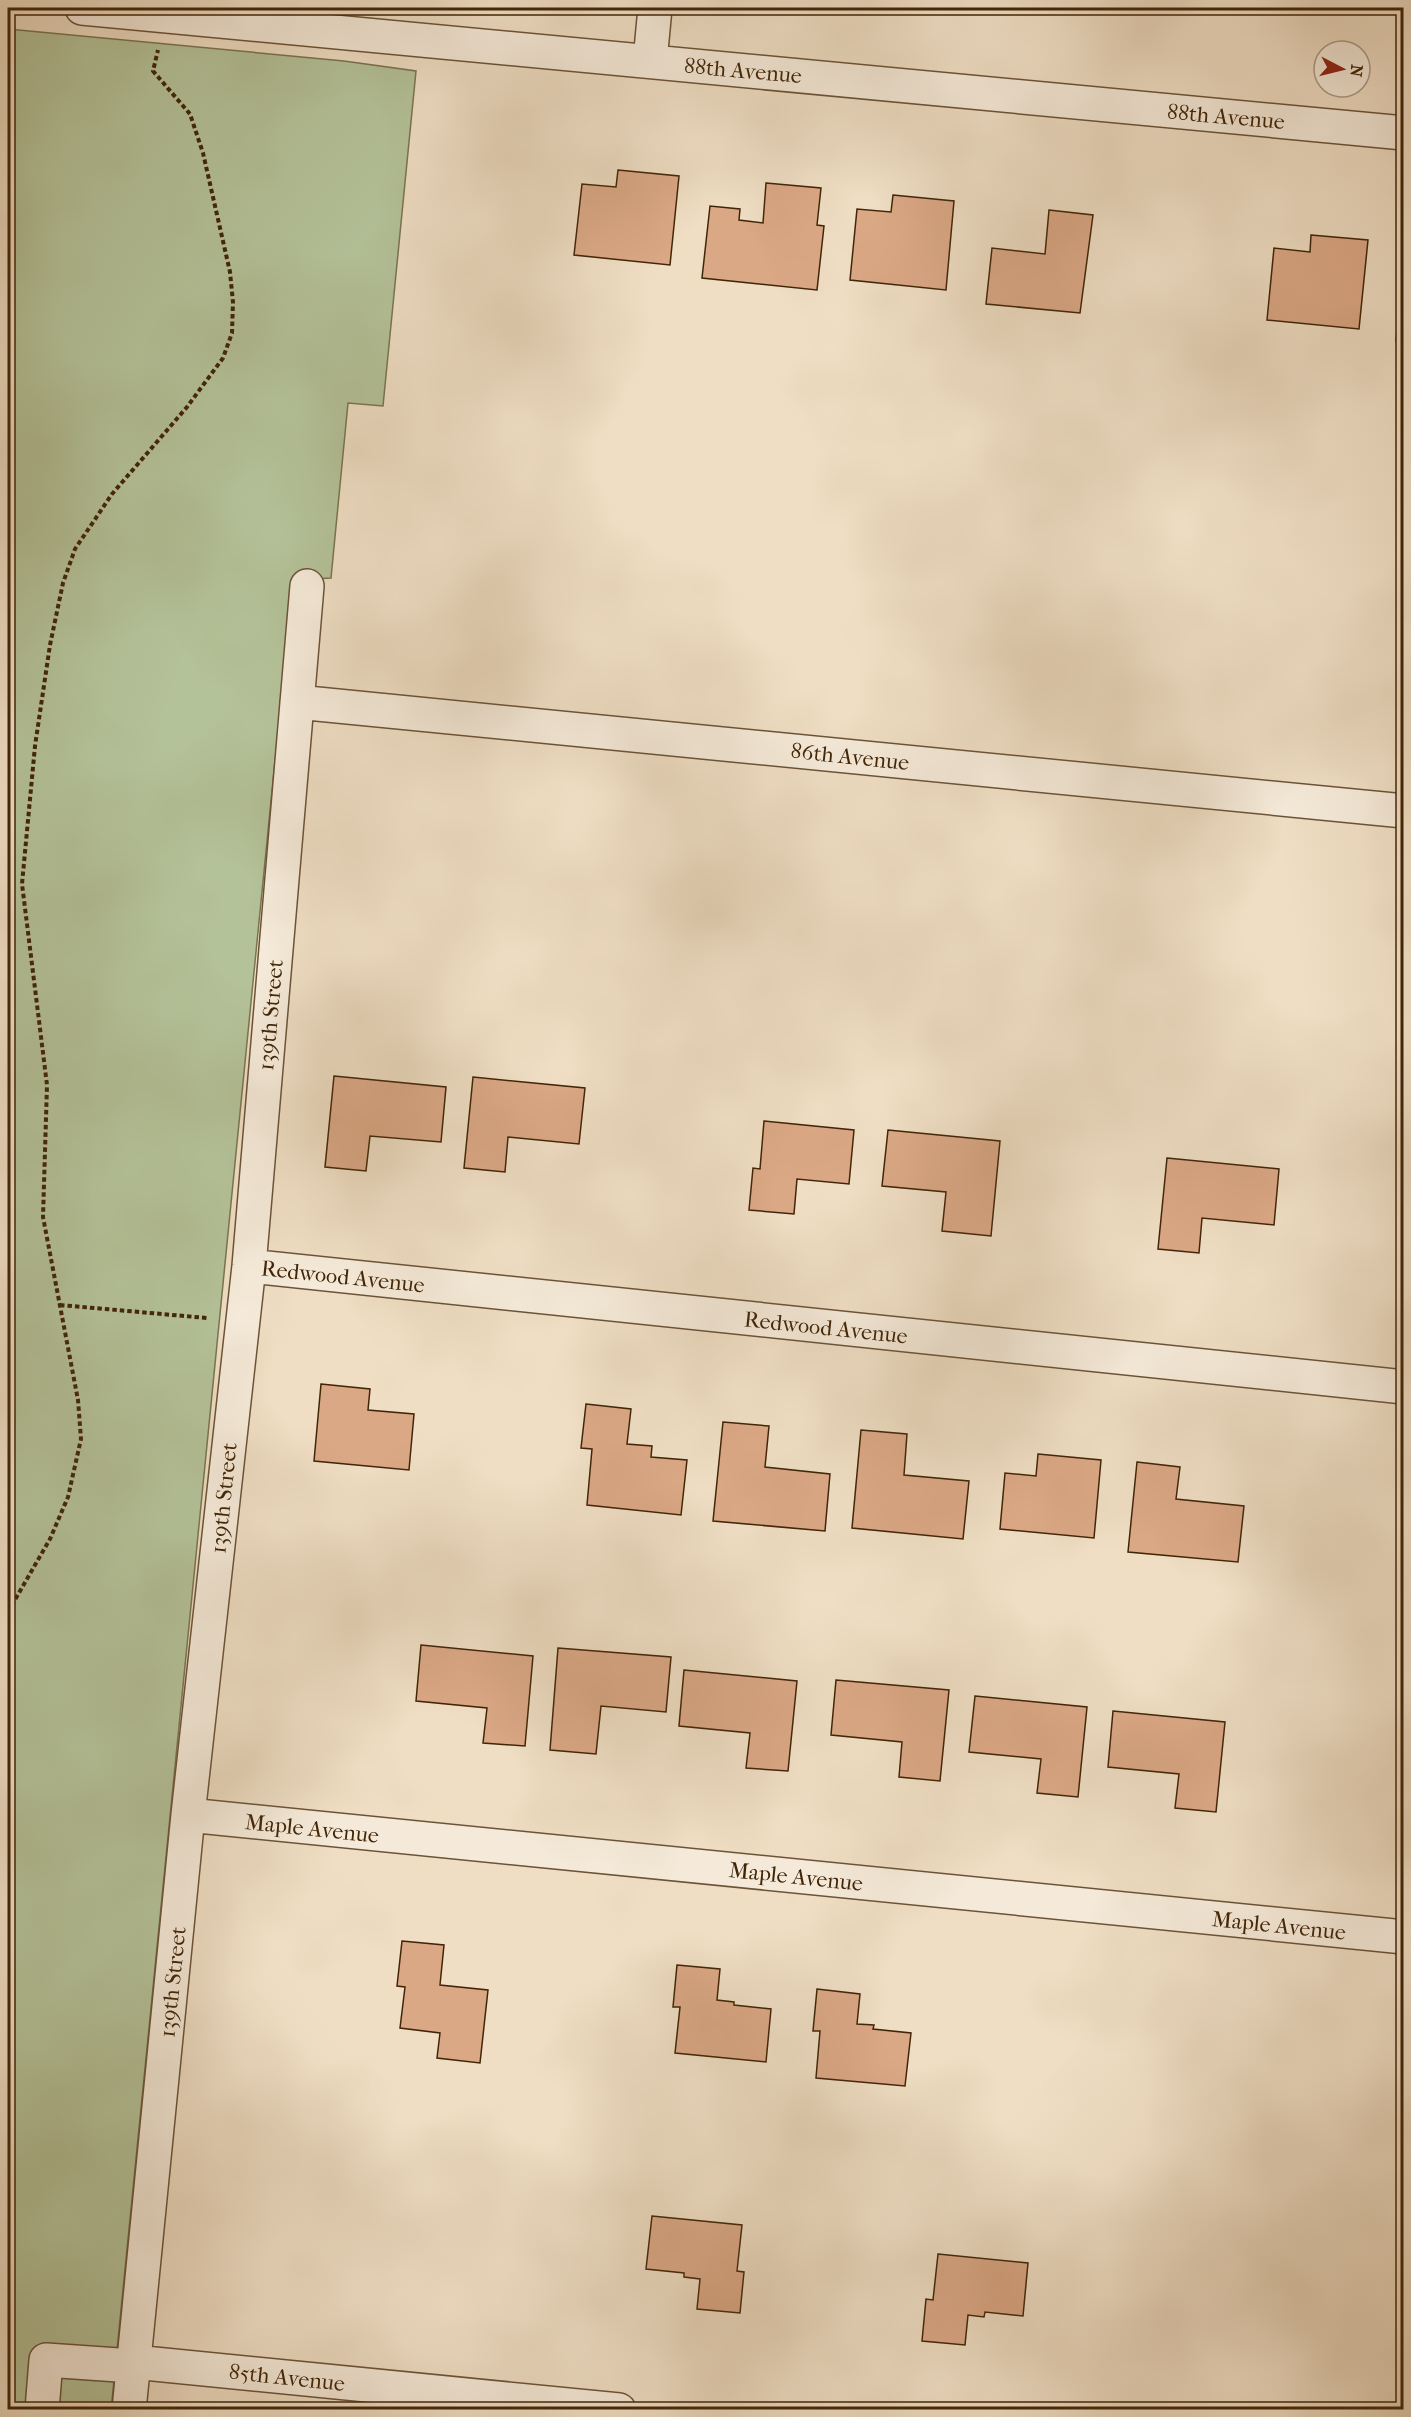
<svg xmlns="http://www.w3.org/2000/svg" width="1411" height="2417" viewBox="0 0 1411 2417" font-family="'IM FELL French Canon',serif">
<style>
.green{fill:#b4c299;stroke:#7a7450;stroke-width:1.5}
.building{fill:#dba886;stroke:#412507;stroke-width:1.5}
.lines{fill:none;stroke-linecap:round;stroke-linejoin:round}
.minor-casing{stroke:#6c5336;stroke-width:36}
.path{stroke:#412507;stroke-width:4;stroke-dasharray:4.5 3;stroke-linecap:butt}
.minor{stroke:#f5ead9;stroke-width:33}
.labels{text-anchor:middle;stroke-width:4.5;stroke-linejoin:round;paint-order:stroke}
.street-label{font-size:22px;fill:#412507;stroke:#f5ead9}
</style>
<rect width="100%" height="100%" fill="#efdec4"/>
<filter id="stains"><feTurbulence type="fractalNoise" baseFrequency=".00333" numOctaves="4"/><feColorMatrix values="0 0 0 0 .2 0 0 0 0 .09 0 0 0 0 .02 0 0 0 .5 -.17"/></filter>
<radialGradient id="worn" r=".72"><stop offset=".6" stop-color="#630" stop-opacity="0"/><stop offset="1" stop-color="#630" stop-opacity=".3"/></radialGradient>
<!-- green -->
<path class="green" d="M 8,29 L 344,61 L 416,71 L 383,406 L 348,403 L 331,578 L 293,580 L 111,2410 L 8,2409 Z"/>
<!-- building -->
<path class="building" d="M 618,170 L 679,176 L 670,265 L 574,255 L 582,184 L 616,187 Z
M 766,183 L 821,188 L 817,225 L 824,226 L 817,290 L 702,278 L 710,206 L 740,209 L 739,220 L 763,223 Z
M 893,195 L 954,201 L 946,290 L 850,280 L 857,209 L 891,212 Z
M 1049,210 L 1093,215 L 1080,313 L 986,304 L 992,248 L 1045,254 Z
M 1311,235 L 1368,240 L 1359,329 L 1267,320 L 1274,248 L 1310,252 Z
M 1402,272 L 1404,272 L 1404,341 L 1396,341 Z
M 334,1076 L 446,1087 L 441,1142 L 370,1136 L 366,1171 L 325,1167 Z
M 473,1077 L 585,1088 L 579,1144 L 508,1137 L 505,1172 L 464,1168 Z
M 764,1121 L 854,1130 L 849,1184 L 797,1179 L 794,1214 L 749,1210 L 753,1168 L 760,1169 Z
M 888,1130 L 1000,1141 L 991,1236 L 942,1231 L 946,1192 L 882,1186 Z
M 1167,1158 L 1279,1169 L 1274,1225 L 1202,1218 L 1199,1253 L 1158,1249 Z
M 321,1384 L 370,1389 L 368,1410 L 414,1414 L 409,1470 L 314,1461 Z
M 586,1404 L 631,1409 L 627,1444 L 652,1446 L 651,1457 L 687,1460 L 681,1515 L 587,1505 L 592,1449 L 581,1448 Z
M 723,1422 L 769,1426 L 765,1467 L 830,1474 L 825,1531 L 713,1521 Z
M 861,1430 L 907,1434 L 904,1475 L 969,1481 L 963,1539 L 852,1528 Z
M 1038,1454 L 1101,1460 L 1094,1538 L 1000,1529 L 1005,1473 L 1036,1476 Z
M 1137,1462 L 1180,1467 L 1176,1499 L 1244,1506 L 1238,1562 L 1128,1552 Z
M 421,1645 L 533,1656 L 525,1746 L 483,1743 L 487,1708 L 416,1701 Z
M 558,1648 L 671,1657 L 666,1712 L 601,1706 L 596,1754 L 550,1750 Z
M 684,1670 L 797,1681 L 788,1771 L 746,1768 L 750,1733 L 679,1726 Z
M 836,1680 L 949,1690 L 940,1781 L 899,1777 L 902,1742 L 831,1735 Z
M 975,1696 L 1087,1707 L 1078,1797 L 1037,1793 L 1041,1759 L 969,1752 Z
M 1113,1711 L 1225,1722 L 1216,1812 L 1175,1808 L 1179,1774 L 1108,1767 Z
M 402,1941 L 444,1945 L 440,1985 L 488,1990 L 480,2063 L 437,2058 L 440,2033 L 400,2028 L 405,1987 L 397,1986 Z
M 677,1965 L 720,1969 L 717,2000 L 734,2002 L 734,2005 L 771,2009 L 766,2062 L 675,2053 L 680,2007 L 673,2007 Z
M 817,1989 L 860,1994 L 857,2024 L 874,2025 L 873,2029 L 911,2033 L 905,2086 L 816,2078 L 820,2031 L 813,2031 Z
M 652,2216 L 742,2225 L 737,2271 L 744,2272 L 740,2313 L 697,2309 L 700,2279 L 684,2277 L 684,2273 L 646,2269 Z
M 938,2254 L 1028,2263 L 1023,2316 L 985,2312 L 984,2317 L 968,2315 L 965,2345 L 922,2341 L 926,2299 L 933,2300 Z"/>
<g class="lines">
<!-- minor casing -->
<g class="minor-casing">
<path id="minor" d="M 82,8 L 1404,133
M 650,61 L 655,8
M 297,702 L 1404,811
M 249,1266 L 1404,1387
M 188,1815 L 1404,1937
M 134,2362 L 619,2410
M 42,2410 L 46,2360 L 133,2366
M 129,2410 L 188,1815 L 249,1266 L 307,586"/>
</g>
<!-- path -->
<path class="path" d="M 60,1305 L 207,1318
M 8,1612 L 50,1539 L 68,1497 L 81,1439 L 78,1400 L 43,1217 L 47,1085 L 22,884 L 35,746 L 50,645 L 63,583 L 75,549 L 112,494 L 187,407 L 223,358 L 232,333 L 233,302 L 230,272 L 203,153 L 190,114 L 153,71 L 158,50"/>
<!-- minor -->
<use href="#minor" class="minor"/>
</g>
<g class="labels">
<!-- street labels -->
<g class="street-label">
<text transform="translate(743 70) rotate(5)" y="8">88th Avenue</text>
<text transform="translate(1226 116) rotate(5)" y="8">88th Avenue</text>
<text transform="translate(850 756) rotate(6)" y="8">86th Avenue</text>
<text transform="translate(270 1015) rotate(-85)" y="8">139th Street</text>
<text transform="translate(343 1276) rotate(6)" y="8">Redwood Avenue</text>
<text transform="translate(826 1327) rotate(6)" y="8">Redwood Avenue</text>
<text transform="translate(223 1498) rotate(-84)" y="8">139th Street</text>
<text transform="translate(312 1828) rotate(6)" y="8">Maple Avenue</text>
<text transform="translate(796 1876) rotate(6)" y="8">Maple Avenue</text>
<text transform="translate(1279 1925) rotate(6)" y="8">Maple Avenue</text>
<text transform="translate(172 1982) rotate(-84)" y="8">139th Street</text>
<text transform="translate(287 2377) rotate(6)" y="8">85th Avenue</text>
</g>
</g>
<!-- margin -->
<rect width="1411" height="2417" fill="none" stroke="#efdec4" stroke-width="30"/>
<rect x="9" y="9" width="1393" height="2399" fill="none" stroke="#412507" stroke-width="3"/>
<rect x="15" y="15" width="1381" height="2387" fill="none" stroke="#412507" stroke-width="1.5"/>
<!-- north arrow -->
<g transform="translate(1342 69) rotate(97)"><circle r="28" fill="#f5ead9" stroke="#ad9b85" stroke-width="1.5"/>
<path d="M0-4.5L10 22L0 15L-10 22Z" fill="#8f2418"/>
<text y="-9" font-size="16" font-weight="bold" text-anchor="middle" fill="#412507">N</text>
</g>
<rect width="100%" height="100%" filter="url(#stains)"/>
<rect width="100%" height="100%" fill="url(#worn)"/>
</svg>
